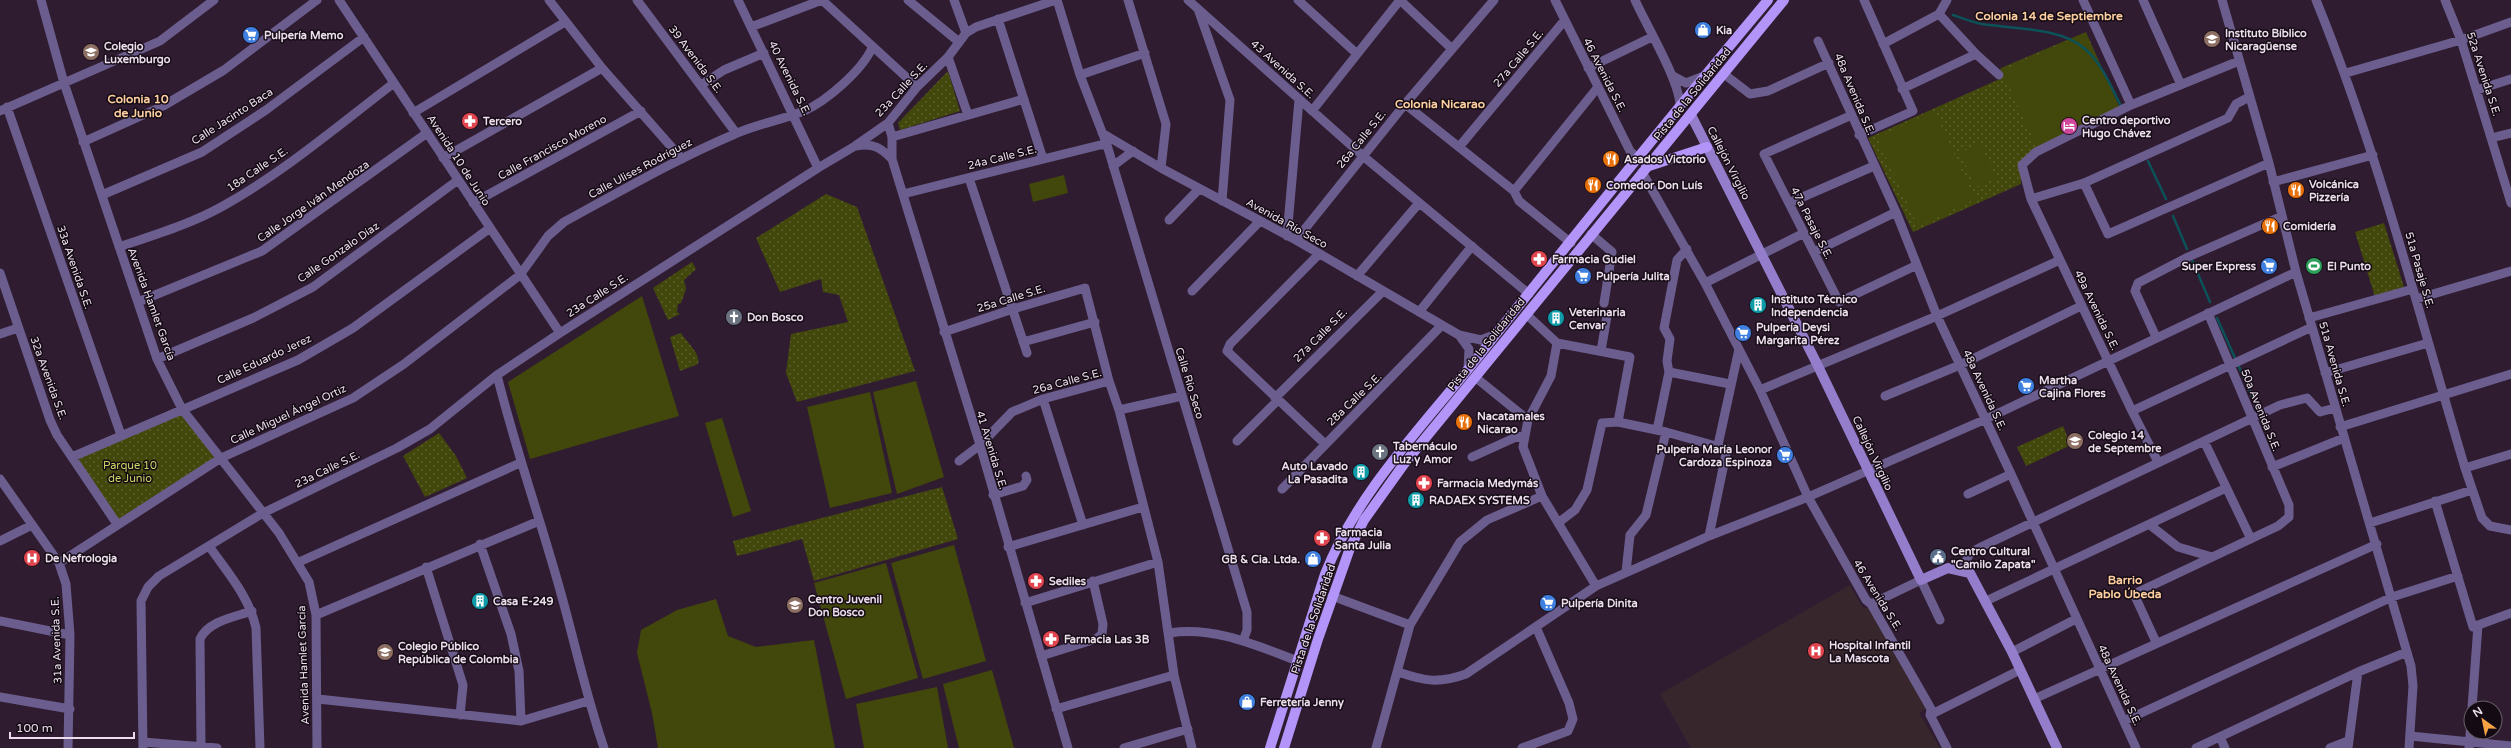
<svg xmlns="http://www.w3.org/2000/svg" width="2511" height="748" viewBox="0 0 2511 748" font-family="'Varela Round',sans-serif">
<style>
.medical{fill:#38262d}
.grass{fill:url(#grass-dots)}
.pitch{fill:#42470b}
.lines{fill:none;stroke-linecap:round;stroke-linejoin:round}
.stream{stroke:#0b5259;stroke-width:2.5}
.street{stroke:#6b5e8e;stroke-width:9}
.secondary{stroke:#947dca;stroke-width:10}
.primary{stroke:#b395f9;stroke-width:10}
.labels{text-anchor:middle;stroke-width:3;stroke-linejoin:round;paint-order:stroke}
.poi-label{font-size:11px;font-weight:bold;fill:#ecdeec;stroke:#130a13;text-anchor:start}
.street-label{font-size:11px;fill:#ecdeec;stroke:#130a13}
.park-label{font-size:11px;fill:#ccd766;stroke:#130a13}
.neighbourhood-label{font-size:12px;font-weight:bold;fill:#fbcd9f;stroke:#130a13}
</style>
<defs>
<pattern id="grass-dots" width="8" height="8" patternUnits="userSpaceOnUse"><rect width="8" height="8" fill="#42470b"/><path d="M2 2h.1M6 6h.1" fill="none" stroke="#5d612f" stroke-width="1.8" stroke-linecap="round"/></pattern>
</defs>
<rect width="100%" height="100%" fill="#301c31"/>
<!-- medical -->
<path class="medical" d="M 1850,585 L 1863,608 L 1872,607 L 1929,707 L 1919,713 L 1940,748 L 1691,748 L 1660,694 Z"/>
<!-- grass -->
<path class="grass" d="M 2086,32 L 2122,113 L 2040,152 L 2021,169 L 2021,184 L 1913,232 L 1868,138 L 2002,78 L 2000,70 L 2001,68 Z
M 948,71 L 960,111 L 900,130 L 898,123 Z
M 826,194 L 857,207 L 915,371 L 797,402 L 786,373 L 791,334 L 848,322 L 839,295 L 823,292 L 821,279 L 780,292 L 756,238 Z
M 2384,223 L 2404,287 L 2375,297 L 2355,232 Z
M 692,262 L 696,269 L 684,280 L 686,289 L 681,303 L 678,304 L 677,312 L 680,314 L 668,320 L 653,288 Z
M 681,333 C 687,343 701,353 698,364 L 680,371 L 670,337 Z
M 182,409 L 221,458 L 117,524 L 72,457 Z
M 2063,426 L 2071,445 L 2026,466 L 2017,447 Z
M 439,433 L 456,456 L 467,478 L 425,497 L 403,456 Z
M 942,487 L 958,539 L 814,581 L 802,539 L 737,556 L 733,541 Z"/>
<!-- pitch -->
<path class="pitch" d="M 2085,33 L 2120,109 L 2037,147 L 2002,71 Z
M 1934,111 L 1975,199 L 1918,226 L 1877,138 Z
M 1980,143 L 1996,178 L 1976,187 L 1960,153 Z
M 1064,175 L 1068,193 L 1033,202 L 1029,184 Z
M 642,296 L 679,416 L 530,459 L 508,382 Z
M 916,381 L 944,477 L 897,494 L 873,392 Z
M 870,392 L 892,493 L 830,508 L 807,407 Z
M 722,418 L 751,511 L 733,517 L 705,423 Z
M 954,545 L 986,661 L 923,679 L 891,563 Z
M 886,563 L 918,678 L 846,699 L 814,583 Z
M 716,599 L 728,636 L 756,647 L 814,640 L 835,748 L 658,748 L 652,713 L 637,653 L 641,630 L 677,610 Z
M 992,670 L 1014,748 L 959,748 L 943,684 Z
M 937,687 L 948,748 L 864,748 L 856,704 Z"/>
<g class="lines">
<!-- stream -->
<path class="stream" d="M 1953,15 C 1962,18 1972,22 1982,24 C 2012,29 2061,27 2085,49 C 2102,63 2111,87 2121,106
M 2148,161 L 2166,199
M 2173,216 L 2187,249
M 2192,260 L 2210,302
M 2217,318 L 2258,409"/>
<!-- street -->
<path class="street" d="M 41,0 L 64,83 L 157,359 L 182,409 L 279,533 L 309,582 L 316,615 L 317,748
M 339,0 L 560,333
M 549,0 L 602,68 L 682,159
M 637,0 L 736,133
M 738,0 L 818,168
M 822,0 L 917,87
M 908,0 L 959,42
M 954,0 L 966,33
M 1057,0 L 1080,75 L 1107,145 L 1247,612 L 1247,630 L 1243,641
M 1128,0 L 1166,124 L 1161,168
M 1188,0 L 1363,156 L 1529,294
M 1298,0 L 1356,53
M 1400,0 L 1452,49
M 1555,0 L 1630,151 L 1638,159
M 1635,0 C 1646,25 1681,83 1680,107
M 2083,0 L 2131,105
M 2143,0 L 2181,85
M 2222,0 L 2269,163 L 2296,272 L 2411,666 L 2413,686 L 2409,748
M 2316,0 C 2378,152 2418,311 2465,468 L 2482,518 L 2490,526 L 2511,530
M 2445,0 L 2461,40 L 2511,203
M 1198,9 L 1230,100 L 1222,201
M 1939,14 L 1976,54 L 1999,75
M 998,19 L 1043,159
M 751,27 L 822,0
M 1818,41 L 1896,212 L 1937,316 L 2011,474 L 2136,748
M 1883,44 L 1939,14 L 1947,0
M 948,57 L 968,115
M 1588,68 L 1652,37
M 2346,73 L 2461,40 L 2511,22
M 1724,74 L 1750,94 L 1768,91 L 1829,63
M 1080,75 L 1145,53
M 1673,76 L 1686,83 L 1704,76
M 701,85 L 724,70 L 764,53
M 1902,89 L 1976,54
M 2477,90 L 2511,79
M 1405,104 L 1514,191 L 1519,201 L 1571,243
M 7,107 L 121,435
M 0,111 L 160,41 L 214,0
M 1312,111 L 1400,0
M 413,113 L 565,22
M 1852,115 L 1764,154 L 1839,302 L 1917,265
M 888,123 L 892,137 L 892,159 L 980,445 L 1068,748
M 1102,133 L 1161,168 L 1296,240 L 1459,335 L 1481,340 L 1496,334
M 1859,135 L 1913,111 L 1864,0
M 892,137 L 1024,99
M 2491,138 L 2511,133
M 83,142 L 163,106 L 224,70 L 317,0
M 857,146 C 873,142 882,149 892,159
M 1459,147 L 1564,21
M 443,158 L 602,68
M 1113,166 L 1133,151
M 1642,172 L 1705,283 L 1760,390 L 1808,497 L 1866,600 L 1871,604 L 1926,700 L 1931,709 L 1930,715 L 1947,748
M 969,178 L 1027,353
M 2273,182 L 2373,155
M 2084,183 L 2108,234 L 2269,163
M 1514,191 L 1598,87
M 903,194 L 1100,145 L 1107,145
M 102,195 L 202,152 L 266,110 L 364,37
M 2031,199 L 2084,183 L 2228,118 L 2236,104 L 2249,97
M 473,203 L 641,111
M 1789,203 L 1874,166
M 1169,220 L 1199,189
M 1591,234 L 1612,252 L 1604,303
M 1287,236 L 1299,100
M 1296,240 L 1405,104 L 1494,0
M 119,247 C 154,235 191,224 223,206 C 284,172 339,125 394,83
M 1814,252 L 1896,212
M 1319,254 L 1230,344 L 1227,351 L 1325,444
M 0,273 L 50,420 L 57,435 L 117,524
M 1357,276 L 1419,203
M 1705,283 L 1804,233
M 1192,291 L 1260,221
M 2416,299 L 2511,271
M 138,302 L 262,251 L 427,133
M 1419,312 L 1472,246
M 1526,314 L 1557,343 L 1630,357 L 1618,422 L 1666,432 L 1727,449 L 1709,536
M 2309,318 L 2413,289
M 944,332 L 1013,309 L 1085,288 L 1109,381
M 0,334 L 18,328
M 1459,335 L 1469,349 L 1468,369
M 2156,337 L 2135,291 L 2138,283 L 2188,257 L 2282,216
M 1023,342 L 1095,322
M 1557,343 L 1551,376 L 1528,420 L 1523,447 L 1542,496 L 1596,586
M 1601,351 L 1607,316
M 157,359 L 253,318 L 313,287 L 458,180
M 1669,372 L 1730,384
M 2325,373 L 2428,343
M 497,375 C 515,448 540,518 560,590 C 575,643 586,696 604,748
M 1475,377 L 1528,420
M 1760,390 L 1937,316 L 2060,260
M 1885,396 L 1960,365 L 2081,306
M 1275,398 L 1383,291
M 1043,399 L 1083,525
M 1119,410 L 1158,562 L 1174,675 L 1192,748
M 2132,411 L 2312,327
M 2340,427 L 2511,374
M 1657,430 L 1669,372 L 1667,361 L 1670,339 L 1664,328 L 1677,260 L 1687,249
M 1237,441 L 1278,400
M 2204,441 L 2251,539
M 1718,445 L 1739,349
M 72,457 L 298,360 L 353,328 L 490,228
M 1472,457 L 1514,438 L 1525,435
M 959,461 L 980,445 L 1012,412 L 1043,399 L 1109,381 L 1119,410 L 1182,396
M 2158,462 L 2132,411 L 2031,199 L 2022,165 L 2036,152 L 2131,105 L 2239,61
M 2272,467 L 2344,438
M 2465,468 L 2511,454
M 0,479 L 59,563 L 66,584 L 70,635 L 68,748
M 1282,489 L 1442,325
M 1968,494 L 2011,474
M 993,495 L 1023,486 L 1027,480 L 1026,476
M 2435,501 L 2473,627 L 2511,613
M 1558,523 L 1575,510 L 1587,490 L 1602,423 L 1618,422
M 2370,523 L 2472,490
M 2150,525 L 2178,547 L 2212,557
M 0,541 L 32,525
M 480,544 L 511,634 L 519,671 L 521,721
M 209,546 C 227,572 249,596 256,628 L 260,748
M 1008,547 L 1143,507
M 299,562 L 520,463
M 59,563 L 221,458 L 353,398 L 404,364 L 520,275 L 548,236 L 564,222 C 621,191 676,159 735,134 C 757,124 782,120 804,111 C 827,101 862,70 872,48
M 426,567 L 463,685 L 460,715
M 1962,569 L 1970,553 L 1983,546 L 2280,405 L 2307,398 L 2320,412 L 2335,408
M 1626,572 L 1630,535 L 1646,515 L 1666,432
M 1332,596 L 1410,625
M 1986,601 L 2226,488
M 1025,603 L 1158,562
M 1871,604 L 1921,580 L 1940,620
M 316,615 L 539,521
M 0,621 L 70,635
M 1170,633 C 1214,626 1257,646 1298,661
M 2156,642 L 2134,594 L 2278,526 L 2289,517 L 2289,505 L 2208,313
M 2012,652 L 2076,619
M 1041,656 L 1096,639 L 1102,634 L 1103,624 L 1093,581
M 1398,672 C 1425,681 1438,684 1466,674 L 1596,586 L 1709,536 L 1808,497 L 1986,419 L 2296,272
M 0,697 L 70,709
M 318,699 L 521,721 L 588,701
M 2034,699 L 2377,544
M 2472,708 L 2478,625
M 1056,709 L 1174,675
M 1930,715 L 2020,670
M 2124,721 L 2392,597 L 2458,576
M 2410,736 L 2511,746
M 2220,737 L 2225,748
M 143,742 L 217,748
M 201,747 L 200,639 C 208,621 235,617 252,611
M 143,748 L 141,601 L 148,587 L 159,576 L 263,513 L 397,448 L 430,429 L 497,375 L 560,333 L 818,168 L 855,146 L 888,123 L 917,87 L 948,57 L 966,33 L 976,27 L 1056,0
M 1124,748 L 1188,729
M 1376,748 L 1410,625 L 1460,542 L 1487,520 L 1542,496
M 1522,748 L 1568,731 L 1573,719 L 1569,703 L 1536,627
M 2196,748 L 2358,672 L 2407,652
M 2330,748 L 2348,741
M 2348,748 L 2358,672
M 2469,748 L 2471,723"/>
<!-- secondary -->
<path class="secondary" d="M 1691,115 L 1817,364 L 1921,580 L 1948,568 L 1970,573 L 2012,652 L 2057,748"/>
<!-- primary -->
<path class="primary" d="M 1646,167 L 1707,147
M 1270,748 L 1325,574 C 1358,491 1423,426 1478,357 C 1573,237 1670,117 1768,0
M 1284,748 L 1318,639 L 1350,548 L 1364,520 L 1404,464 L 1784,0"/>
</g>
<!-- icons -->
<defs>
<g id="shop-disc" transform="scale(0.9)"><circle r="9.5" fill="#3f7fe0" stroke="#130a13"/><path d="M-5-2.5h2.3a2.7 3.5 0 0 1 5.4 0H5L5.5 6h-11ZM-1.5-2.5h3a1.5 2.3 0 0 0-3 0Z" fill="#fff"/></g>
<g id="supermarket-disc" transform="scale(0.9)"><circle r="9.5" fill="#3f7fe0" stroke="#130a13"/><path d="M-6-5.5h2.5l.6 2H6L4.5 2H-2.5L-4.4-4H-6ZM-1.5 3.2a1.3 1.3 0 1 0 .1 0ZM3 3.2a1.3 1.3 0 1 0 .1 0Z" fill="#fff"/></g>
<g id="university-disc" transform="scale(0.9)"><circle r="9.5" fill="#8d6e63" stroke="#130a13"/><path d="M0-5L7-2L0 1L-7-2ZM-4 1L0 2.5L4 1V4Q0 6-4 4Z" fill="#fff"/></g>
<g id="school-disc" transform="scale(0.9)"><circle r="9.5" fill="#8d6e63" stroke="#130a13"/><path d="M0-5L7-2L0 1L-7-2ZM-4 1L0 2.5L4 1V4Q0 6-4 4Z" fill="#fff"/></g>
<g id="pharmacy-disc" transform="scale(0.9)"><circle r="9.5" fill="#e0444e" stroke="#130a13"/><path d="M-2-6h4v4h4v4h-4v4h-4v-4h-4v-4h4Z" fill="#fff"/></g>
<g id="hotel-disc" transform="scale(0.9)"><circle r="9.5" fill="#d1479c" stroke="#130a13"/><path d="M-6-4.5h1.5V1H6V5H4.5V3h-9V5H-6ZM-4 0a1.8 1.8 0 1 1 3.6 0ZM.5 0V-2.5h3Q6-2.5 6 0Z" fill="#fff"/></g>
<g id="restaurant-disc" transform="scale(0.9)"><circle r="9.5" fill="#e8710a" stroke="#130a13"/><path d="M-5-6h1v4h1v-4h1v4h1v-4h1v5L-1.5 .5V6h-2V.5L-5-1ZM5-6V6H3V1.5H1.5Q1.5-4 5-6Z" fill="#fff"/></g>
<g id="stadium-disc" transform="scale(0.9)"><circle r="9.5" fill="#2e9e5b" stroke="#130a13"/><path d="M0-5a6.5 5 0 1 0 0 10a6.5 5 0 1 0 0-10ZM-3.5-1.8h7v3.6h-7Z" fill="#fff"/></g>
<g id="building-disc" transform="scale(0.9)"><circle r="9.5" fill="#0f9aa8" stroke="#130a13"/><path d="M-4-6H4V6H1V3H-1V6H-4ZM-2.5-4.3h1.7v1.8h-1.7ZM.8-4.3h1.7v1.8H.8ZM-2.5-1h1.7V.8h-1.7ZM.8-1h1.7V.8H.8Z" fill="#fff"/></g>
<g id="church-disc" transform="scale(0.9)"><circle r="9.5" fill="#6b7280" stroke="#130a13"/><path d="M-1.2-6h2.4v3.5h3.3v2.4h-3.3V6h-2.4V-.1h-3.3v-2.4h3.3Z" fill="#fff"/></g>
<g id="civic-disc" transform="scale(0.9)"><circle r="9.5" fill="#5c6f8a" stroke="#130a13"/><path d="M-.6-6.5H3V-4.5H.6V-3L4-1V1h2V6H-6V1h2V-1L-.6-3ZM-1.2 2.5V6h2.4V2.5Z" fill="#fff"/></g>
<g id="hospital-disc" transform="scale(0.9)"><circle r="9.5" fill="#e0444e" stroke="#130a13"/><path d="M-5-5h3v3.5h4V-5h3V5h-3V1.5h-4V5h-3Z" fill="#fff"/></g>
</defs>
<g fill-rule="evenodd">
<use href="#shop-disc" x="1703" y="30"/>
<use href="#supermarket-disc" x="251" y="35"/>
<use href="#university-disc" x="2212" y="39"/>
<use href="#school-disc" x="91" y="52"/>
<use href="#pharmacy-disc" x="470" y="121"/>
<use href="#hotel-disc" x="2069" y="126"/>
<use href="#restaurant-disc" x="1611" y="159"/>
<use href="#restaurant-disc" x="1593" y="185"/>
<use href="#restaurant-disc" x="2296" y="190"/>
<use href="#restaurant-disc" x="2270" y="226"/>
<use href="#pharmacy-disc" x="1539" y="259"/>
<use href="#supermarket-disc" x="2269" y="266"/>
<use href="#stadium-disc" x="2314" y="266"/>
<use href="#supermarket-disc" x="1583" y="276"/>
<use href="#building-disc" x="1758" y="305"/>
<use href="#church-disc" x="734" y="317"/>
<use href="#building-disc" x="1556" y="318"/>
<use href="#supermarket-disc" x="1743" y="333"/>
<use href="#supermarket-disc" x="2026" y="386"/>
<use href="#restaurant-disc" x="1464" y="422"/>
<use href="#school-disc" x="2075" y="441"/>
<use href="#church-disc" x="1380" y="452"/>
<use href="#supermarket-disc" x="1785" y="455"/>
<use href="#building-disc" x="1361" y="472"/>
<use href="#pharmacy-disc" x="1424" y="483"/>
<use href="#building-disc" x="1416" y="500"/>
<use href="#pharmacy-disc" x="1322" y="538"/>
<use href="#civic-disc" x="1938" y="557"/>
<use href="#hospital-disc" x="32" y="558"/>
<use href="#shop-disc" x="1313" y="559"/>
<use href="#pharmacy-disc" x="1036" y="581"/>
<use href="#building-disc" x="480" y="601"/>
<use href="#supermarket-disc" x="1548" y="603"/>
<use href="#school-disc" x="795" y="605"/>
<use href="#pharmacy-disc" x="1051" y="639"/>
<use href="#hospital-disc" x="1816" y="651"/>
<use href="#school-disc" x="385" y="652"/>
<use href="#shop-disc" x="1247" y="702"/>
</g>
<g class="labels">
<!-- poi labels -->
<g class="poi-label">
<text x="1716" y="34">Kia</text>
<text x="2225" y="37">Instituto Bíblico<tspan x="2225" dy="13">Nicaragüense</tspan></text>
<text x="264" y="39">Pulpería Memo</text>
<text x="104" y="50">Colegio<tspan x="104" dy="13">Luxemburgo</tspan></text>
<text x="2082" y="124">Centro deportivo<tspan x="2082" dy="13">Hugo Chávez</tspan></text>
<text x="483" y="125">Tercero</text>
<text x="1624" y="163">Asados Victorio</text>
<text x="2309" y="188">Volcánica<tspan x="2309" dy="13">Pizzería</tspan></text>
<text x="1606" y="189">Comedor Don Luís</text>
<text x="2283" y="230">Comidería</text>
<text x="1552" y="263">Farmacia Gudiel</text>
<text x="2256" y="270" text-anchor="end">Super Express</text>
<text x="2327" y="270">El Punto</text>
<text x="1596" y="280">Pulpería Julita</text>
<text x="1771" y="303">Instituto Técnico<tspan x="1771" dy="13">Independencia</tspan></text>
<text x="1569" y="316">Veterinaria<tspan x="1569" dy="13">Cenvar</tspan></text>
<text x="747" y="321">Don Bosco</text>
<text x="1756" y="331">Pulpería Deysi<tspan x="1756" dy="13">Margarita Pérez</tspan></text>
<text x="2039" y="384">Martha<tspan x="2039" dy="13">Cajina Flores</tspan></text>
<text x="1477" y="420">Nacatamales<tspan x="1477" dy="13">Nicarao</tspan></text>
<text x="2088" y="439">Colegio 14<tspan x="2088" dy="13">de Septembre</tspan></text>
<text x="1393" y="450">Tabernáculo<tspan x="1393" dy="13">Luz y Amor</tspan></text>
<text x="1772" y="453" text-anchor="end">Pulpería María Leonor<tspan x="1772" dy="13">Cardoza Espinoza</tspan></text>
<text x="1348" y="470" text-anchor="end">Auto Lavado<tspan x="1348" dy="13">La Pasadita</tspan></text>
<text x="1437" y="487">Farmacia Medymás</text>
<text x="1429" y="504">RADAEX SYSTEMS</text>
<text x="1335" y="536">Farmacia<tspan x="1335" dy="13">Santa Julia</tspan></text>
<text x="1951" y="555">Centro Cultural<tspan x="1951" dy="13">"Camilo Zapata"</tspan></text>
<text x="45" y="562">De Nefrologia</text>
<text x="1300" y="563" text-anchor="end">GB &amp; Cia. Ltda.</text>
<text x="1049" y="585">Sediles</text>
<text x="808" y="603">Centro Juvenil<tspan x="808" dy="13">Don Bosco</tspan></text>
<text x="493" y="605">Casa E-249</text>
<text x="1561" y="607">Pulpería Dinita</text>
<text x="1064" y="643">Farmacia Las 3B</text>
<text x="1829" y="649">Hospital Infantil<tspan x="1829" dy="13">La Mascota</tspan></text>
<text x="398" y="650">Colegio Público<tspan x="398" dy="13">República de Colombia</tspan></text>
<text x="1260" y="706">Ferretería Jenny</text>
</g>
<!-- street labels -->
<g class="street-label">
<text transform="translate(1518 58) rotate(-50)" y="4">27a Calle S.E.</text>
<text transform="translate(696 59) rotate(53)" y="4">39 Avenida S.E.</text>
<text transform="translate(1283 69) rotate(42)" y="4">43 Avenida S.E.</text>
<text transform="translate(2484 74) rotate(72)" y="4">52a Avenida S.E.</text>
<text transform="translate(1605 75) rotate(63)" y="4">46 Avenida S.E.</text>
<text transform="translate(790 78) rotate(64)" y="4">40 Avenida S.E.</text>
<text transform="translate(901 89) rotate(-47)" y="4">23a Calle S.E.</text>
<text transform="translate(1692 94) rotate(-51)" y="4">Pista de la Solidaridad</text>
<text transform="translate(1855 94) rotate(67)" y="4">48a Avenida S.E.</text>
<text transform="translate(232 116) rotate(-33)" y="4">Calle Jacinto Baca</text>
<text transform="translate(1361 139) rotate(-51)" y="4">26a Calle S.E.</text>
<text transform="translate(552 147) rotate(-29)" y="4">Calle Francisco Moreno</text>
<text transform="translate(1002 157) rotate(-14)" y="4">24a Calle S.E.</text>
<text transform="translate(459 160) rotate(57)" y="4">Avenida 10 de Junio</text>
<text transform="translate(1729 163) rotate(63)" y="4">Callejón Virgilio</text>
<text transform="translate(640 168) rotate(-28)" y="4">Calle Ulises Rodríguez</text>
<text transform="translate(257 169) rotate(-34)" y="4">18a Calle S.E.</text>
<text transform="translate(313 201) rotate(-35)" y="4">Calle Jorge Iván Mendoza</text>
<text transform="translate(1287 223) rotate(29)" y="4">Avenida Río Seco</text>
<text transform="translate(1812 223) rotate(63)" y="4">47a Pasaje S.E.</text>
<text transform="translate(338 252) rotate(-35)" y="4">Calle Gonzalo Díaz</text>
<text transform="translate(75 267) rotate(71)" y="4">33a Avenida S.E.</text>
<text transform="translate(2420 270) rotate(74)" y="4">51a Pasaje S.E.</text>
<text transform="translate(597 295) rotate(-33)" y="4">23a Calle S.E.</text>
<text transform="translate(1011 298) rotate(-17)" y="4">25a Calle S.E.</text>
<text transform="translate(152 304) rotate(70)" y="4">Avenida Hamlet García</text>
<text transform="translate(2097 310) rotate(64)" y="4">49a Avenida S.E.</text>
<text transform="translate(1320 335) rotate(-45)" y="4">27a Calle S.E.</text>
<text transform="translate(1486 344) rotate(-51)" y="4">Pista de la Solidaridad</text>
<text transform="translate(264 359) rotate(-25)" y="4">Calle Eduardo Jerez</text>
<text transform="translate(2335 364) rotate(74)" y="4">51a Avenida S.E.</text>
<text transform="translate(49 378) rotate(70)" y="4">32a Avenida S.E.</text>
<text transform="translate(1067 381) rotate(-15)" y="4">26a Calle S.E.</text>
<text transform="translate(1190 383) rotate(73)" y="4">Calle Río Seco</text>
<text transform="translate(1985 390) rotate(65)" y="4">48a Avenida S.E.</text>
<text transform="translate(1354 399) rotate(-44)" y="4">28a Calle S.E.</text>
<text transform="translate(2261 410) rotate(68)" y="4">50a Avenida S.E.</text>
<text transform="translate(288 414) rotate(-25)" y="4">Calle Miguel Ángel Ortiz</text>
<text transform="translate(992 450) rotate(73)" y="4">41 Avenida S.E.</text>
<text transform="translate(1873 453) rotate(65)" y="4">Callejón Virgilio</text>
<text transform="translate(327 469) rotate(-26)" y="4">23a Calle S.E.</text>
<text transform="translate(1878 595) rotate(58)" y="4">46 Avenida S.E.</text>
<text transform="translate(1313 619) rotate(-71)" y="4">Pista de la Solidaridad</text>
<text transform="translate(56 640) rotate(-92)" y="4">31a Avenida S.E.</text>
<text transform="translate(303 665) rotate(-92)" y="4">Avenida Hamlet García</text>
<text transform="translate(2120 685) rotate(65)" y="4">48a Avenida S.E.</text>
</g>
<!-- park labels -->
<g class="park-label">
<text x="130" y="469">Parque 10<tspan x="130" dy="13">de Junio</tspan></text>
</g>
<!-- neighbourhood labels -->
<g class="neighbourhood-label">
<text x="2049" y="20">Colonia 14 de Septiembre</text>
<text x="138" y="103">Colonia 10<tspan x="138" dy="14">de Junio</tspan></text>
<text x="1440" y="108">Colonia Nicarao</text>
<text x="2125" y="584">Barrio<tspan x="2125" dy="14">Pablo Úbeda</tspan></text>
</g>
</g>
<!-- north arrow -->
<g transform="translate(2483 720) rotate(327)"><circle r="19" fill="#130a13" stroke="#6a5f6a"/>
<path d="M0-3L7 15L0 10L-7 15Z" fill="#f5a345"/>
<text y="-6" font-size="11" font-weight="bold" text-anchor="middle" fill="#ecdeec">N</text>
</g>
<!-- scale -->
<path d="M10 732v6h124v-6" fill="none" stroke="#ecdeec" stroke-width="2"/>
<text x="16" y="732" font-size="12" fill="#ecdeec" stroke="#130a13" stroke-width="3" paint-order="stroke">100 m</text>
</svg>
